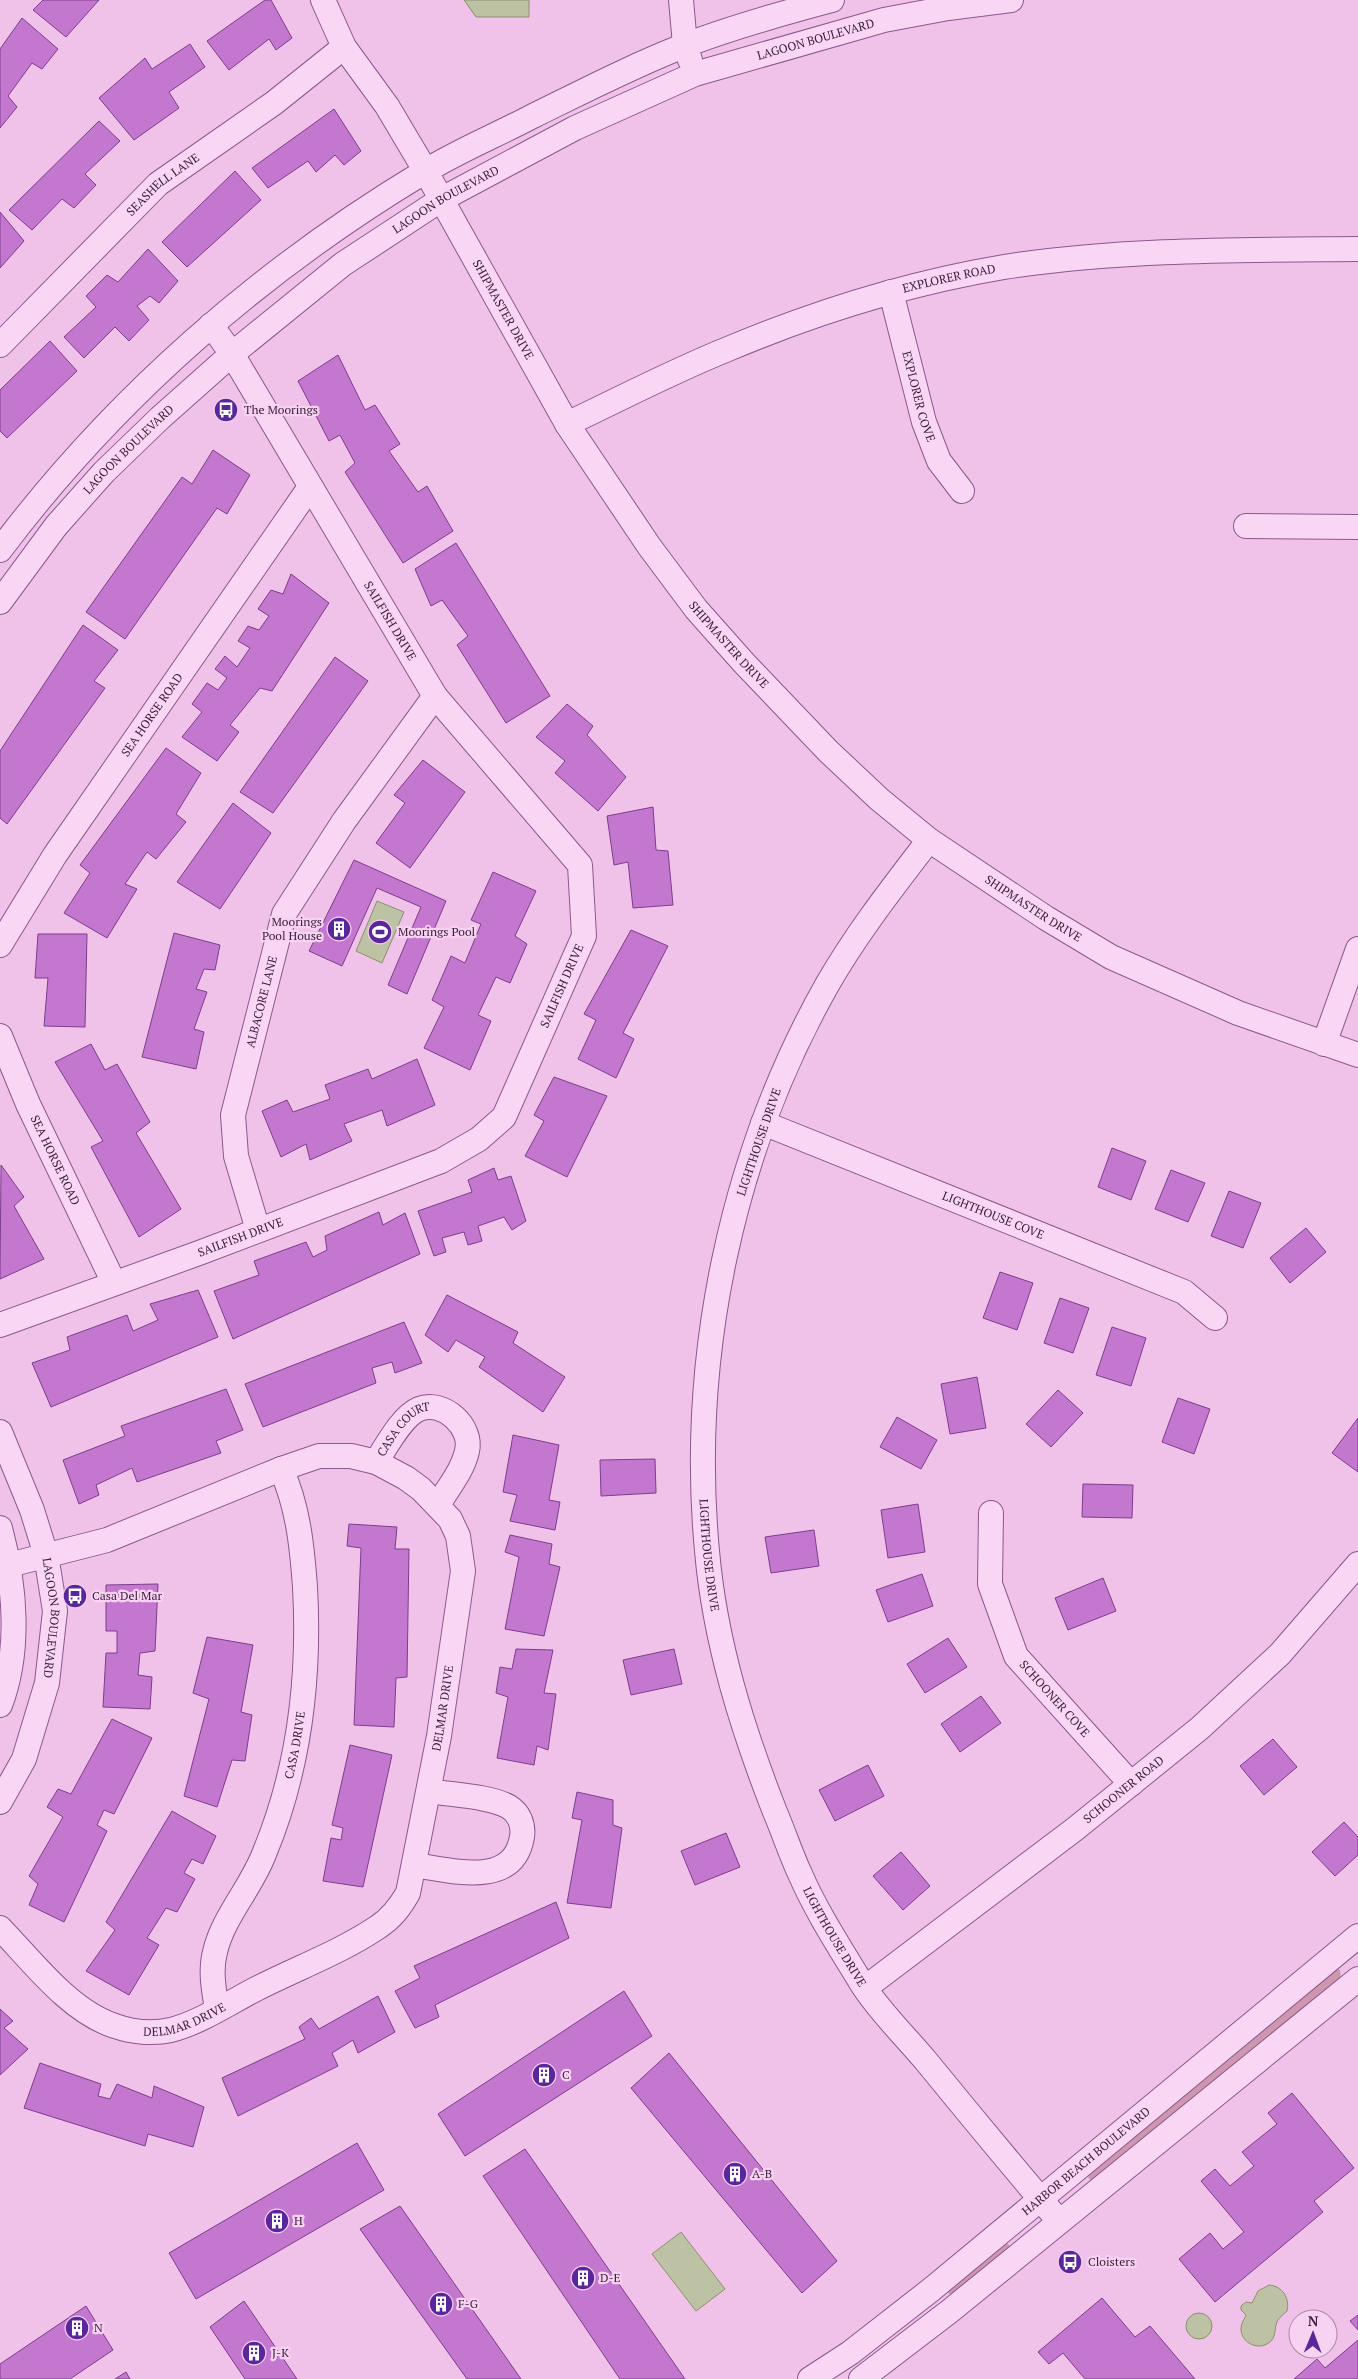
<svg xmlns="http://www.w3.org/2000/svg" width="1358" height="2379" viewBox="0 0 1358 2379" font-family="'PT Serif',serif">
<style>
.green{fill:#ce96af}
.water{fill:#bec2a5;stroke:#8a916b}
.building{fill:#c377cf;stroke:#7e3d8b}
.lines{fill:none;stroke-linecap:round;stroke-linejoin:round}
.minor-casing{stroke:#89598b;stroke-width:26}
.minor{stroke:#fad6f5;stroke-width:24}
.labels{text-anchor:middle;stroke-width:4.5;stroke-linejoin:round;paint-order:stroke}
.street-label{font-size:12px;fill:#381d3a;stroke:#f7d2f1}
.poi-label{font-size:12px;fill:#381d3a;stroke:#f7d2f1;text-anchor:start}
</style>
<rect width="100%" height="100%" fill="#f0c2e9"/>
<!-- green -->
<path class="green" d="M 1334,1968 L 1340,1970 L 1341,1978 L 1093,2181 L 1089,2179 L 1088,2175 Z
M 1006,2242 L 1011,2247 L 952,2297 L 946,2290 Z"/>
<!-- water -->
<path class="water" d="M 464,0 L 529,0 L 529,17 L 476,17 Z
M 377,901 L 404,912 L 382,963 L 356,951 Z
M 681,2232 L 725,2289 L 696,2311 L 652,2254 Z
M 1269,2285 C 1283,2286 1290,2299 1287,2311 C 1284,2314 1280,2317 1278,2320 C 1273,2328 1278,2338 1267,2344 C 1256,2350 1241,2342 1241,2329 C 1241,2323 1244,2320 1246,2315 L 1241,2310 L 1241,2306 L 1246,2302 L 1252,2303 L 1258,2291 Z
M1186 2326a13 13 0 1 1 26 0a13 13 0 1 1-26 0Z"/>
<!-- building -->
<path class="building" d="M 43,0 L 99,0 L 66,37 L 33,10 Z
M 265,0 L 271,0 L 292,38 L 276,50 L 269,39 L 229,70 L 207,41 Z
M 22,18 L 58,49 L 42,69 L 32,63 L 8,96 L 17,107 L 0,128 L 0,49 Z
M 190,44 L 205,67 L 169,92 L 179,108 L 134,140 L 99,98 L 145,58 L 152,69 Z
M 334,109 L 361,151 L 344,165 L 335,155 L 316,172 L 308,161 L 268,188 L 252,168 Z
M 99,121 L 120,141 L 85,174 L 96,185 L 74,208 L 62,199 L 32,230 L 9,210 Z
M 235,171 L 261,200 L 187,267 L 162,242 Z
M 0,212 L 24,241 L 0,268 Z
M 148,249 L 178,281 L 159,303 L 150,296 L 137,306 L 149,320 L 129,341 L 115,327 L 84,358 L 64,337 L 96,307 L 86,296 L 107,275 L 118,282 Z
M 50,341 L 77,371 L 7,438 L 0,431 L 0,390 Z
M 338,355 L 365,410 L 375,405 L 400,444 L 389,451 L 418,492 L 427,486 L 453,531 L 403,563 L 345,472 L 355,463 L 340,435 L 329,441 L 298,381 Z
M 213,450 L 250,475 L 227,514 L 217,508 L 125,639 L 86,612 L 182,477 L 192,484 Z
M 456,543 L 550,696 L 506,723 L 457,645 L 468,636 L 442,600 L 431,606 L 415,569 Z
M 291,574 L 329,603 L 272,691 L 260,688 L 230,725 L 239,732 L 217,761 L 182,737 L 202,712 L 192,704 L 207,683 L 218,690 L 227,678 L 215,669 L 225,656 L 237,667 L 250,648 L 238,641 L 248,626 L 259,630 L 269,616 L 258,609 L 271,590 L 283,594 Z
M 83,625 L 118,650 L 94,681 L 105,688 L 7,824 L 0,818 L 0,751 Z
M 335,657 L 368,681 L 273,813 L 240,792 Z
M 567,704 L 593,726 L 587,735 L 626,777 L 598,811 L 555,773 L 565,761 L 536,737 Z
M 166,748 L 201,773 L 176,814 L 186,822 L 156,859 L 147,852 L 125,884 L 137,889 L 107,938 L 64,913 L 90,873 L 80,865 Z
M 423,760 L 465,792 L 410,868 L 376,843 L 405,803 L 394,795 Z
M 233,803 L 271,833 L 220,909 L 177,882 Z
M 653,807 L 656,850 L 668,851 L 673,905 L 633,908 L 628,862 L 614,865 L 607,816 Z
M 354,860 L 446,901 L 407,994 L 388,985 L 421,907 L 377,888 L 342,966 L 309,951 Z
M 493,872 L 536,891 L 515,936 L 527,944 L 510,983 L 496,977 L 478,1015 L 491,1021 L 470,1070 L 424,1048 L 444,1007 L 432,1000 L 451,956 L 465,963 L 481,924 L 471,920 Z
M 631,930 L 668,946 L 623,1033 L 634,1039 L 616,1078 L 578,1059 L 596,1020 L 584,1014 Z
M 174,933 L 220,945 L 215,970 L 204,969 L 196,989 L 207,992 L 194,1029 L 204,1032 L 196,1069 L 142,1057 Z
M 38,934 L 87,934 L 85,1027 L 44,1026 L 48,978 L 35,978 Z
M 91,1044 L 105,1070 L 117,1064 L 150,1122 L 136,1133 L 181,1209 L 139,1237 L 91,1147 L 103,1141 L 55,1062 Z
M 417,1059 L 435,1105 L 387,1126 L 382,1110 L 344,1124 L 352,1141 L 310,1160 L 306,1144 L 281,1157 L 262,1111 L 287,1100 L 293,1112 L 330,1099 L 325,1085 L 368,1069 L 372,1079 Z
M 554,1077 L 607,1096 L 567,1177 L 525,1156 L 544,1121 L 534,1115 Z
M 1112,1148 L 1146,1161 L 1131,1200 L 1098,1187 Z
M 1,1165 L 24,1197 L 14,1206 L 44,1259 L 0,1279 Z
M 494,1168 L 498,1180 L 511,1176 L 526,1221 L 512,1230 L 504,1217 L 478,1226 L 482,1241 L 468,1245 L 464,1232 L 442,1238 L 446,1252 L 434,1256 L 418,1211 L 472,1192 L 468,1180 Z
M 1171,1170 L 1205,1183 L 1188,1222 L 1155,1209 Z
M 1229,1191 L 1261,1203 L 1243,1248 L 1211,1236 Z
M 379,1212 L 383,1225 L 405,1213 L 420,1254 L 233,1339 L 214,1291 L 259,1275 L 254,1261 L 306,1242 L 313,1257 L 327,1250 L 325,1236 Z
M 1306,1228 L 1326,1252 L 1290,1283 L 1270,1258 Z
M 1000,1272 L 1033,1283 L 1017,1330 L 983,1318 Z
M 198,1290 L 218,1337 L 51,1407 L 32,1363 L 70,1350 L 67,1337 L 127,1315 L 133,1331 L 158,1320 L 150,1304 Z
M 447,1295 L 518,1332 L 513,1343 L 565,1377 L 543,1412 L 479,1367 L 485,1357 L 456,1340 L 448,1352 L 425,1335 Z
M 1060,1298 L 1089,1308 L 1073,1353 L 1044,1343 Z
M 404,1322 L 422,1363 L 395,1373 L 392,1362 L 372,1368 L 376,1383 L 263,1427 L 245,1384 Z
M 1112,1327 L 1146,1338 L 1131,1386 L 1096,1375 Z
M 977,1377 L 986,1428 L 950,1434 L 941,1384 Z
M 226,1389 L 243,1430 L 216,1441 L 221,1453 L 137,1482 L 132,1468 L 96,1485 L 99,1495 L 79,1504 L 63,1460 L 125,1436 L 121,1426 Z
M 1058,1390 L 1083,1413 L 1051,1447 L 1026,1424 Z
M 1178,1398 L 1210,1409 L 1194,1454 L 1162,1442 Z
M 897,1417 L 937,1440 L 921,1469 L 880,1447 Z
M 1358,1418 L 1358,1472 L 1332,1453 Z
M 513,1435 L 559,1445 L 549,1500 L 560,1502 L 555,1530 L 510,1521 L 517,1495 L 503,1492 Z
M 655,1459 L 656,1493 L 601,1496 L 600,1460 Z
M 1083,1484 L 1133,1485 L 1132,1518 L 1082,1517 Z
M 918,1504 L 925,1552 L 888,1558 L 881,1510 Z
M 349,1524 L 397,1527 L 395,1549 L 409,1549 L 407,1677 L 396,1678 L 394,1727 L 354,1725 L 361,1548 L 347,1546 Z
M 814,1530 L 819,1566 L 771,1573 L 765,1537 Z
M 510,1535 L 552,1544 L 549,1564 L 560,1567 L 544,1636 L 505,1629 L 519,1557 L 505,1552 Z
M 922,1574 L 933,1606 L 888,1622 L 876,1590 Z
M 1103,1578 L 1116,1611 L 1068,1630 L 1055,1598 Z
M 158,1584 L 155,1651 L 140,1653 L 138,1675 L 152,1677 L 150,1709 L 103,1707 L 106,1653 L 117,1653 L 117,1631 L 106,1631 L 106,1585 Z
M 207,1637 L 253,1645 L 241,1712 L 252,1715 L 245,1761 L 232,1760 L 217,1807 L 184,1796 L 209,1699 L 193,1693 Z
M 948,1638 L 967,1667 L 925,1693 L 907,1664 Z
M 516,1649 L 553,1650 L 544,1693 L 556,1694 L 548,1750 L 537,1746 L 534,1765 L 497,1758 L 508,1697 L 496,1693 L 500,1667 L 512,1669 Z
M 674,1649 L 682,1684 L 631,1695 L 623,1660 Z
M 981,1696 L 1001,1723 L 960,1752 L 941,1724 Z
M 112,1719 L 152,1738 L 114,1814 L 104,1810 L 97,1825 L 107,1831 L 64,1922 L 29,1905 L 38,1884 L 29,1876 L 63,1817 L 47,1807 L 58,1789 L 71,1794 Z
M 1273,1739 L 1297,1767 L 1264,1795 L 1240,1766 Z
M 350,1745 L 392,1755 L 363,1887 L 323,1881 L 331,1838 L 341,1840 L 343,1828 L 332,1825 Z
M 868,1765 L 884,1796 L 835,1821 L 819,1790 Z
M 577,1792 L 613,1800 L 613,1825 L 622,1828 L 611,1908 L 567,1903 L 582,1820 L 572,1818 Z
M 172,1811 L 216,1836 L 203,1864 L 192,1859 L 184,1873 L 195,1879 L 177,1912 L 166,1908 L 147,1938 L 159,1945 L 129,1995 L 86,1971 L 115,1930 L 106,1922 Z
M 1344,1822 L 1358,1837 L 1358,1855 L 1335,1876 L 1312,1852 Z
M 726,1833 L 740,1867 L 695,1885 L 681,1851 Z
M 901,1852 L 930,1886 L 903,1910 L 873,1876 Z
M 556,1902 L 569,1938 L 435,2005 L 439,2017 L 415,2028 L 395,1991 L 420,1978 L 414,1966 Z
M 624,1991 L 652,2036 L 465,2156 L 438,2114 Z
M 378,1996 L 395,2032 L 358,2053 L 353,2040 L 332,2053 L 338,2066 L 238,2116 L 222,2078 L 305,2039 L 299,2027 L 311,2018 L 319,2029 Z
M 0,2009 L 13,2021 L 4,2028 L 28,2049 L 0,2075 Z
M 669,2053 L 837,2261 L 802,2293 L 631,2088 Z
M 40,2063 L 101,2084 L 98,2096 L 110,2099 L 117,2084 L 152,2098 L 154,2086 L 204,2107 L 193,2147 L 148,2134 L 145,2146 L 24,2108 Z
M 1292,2093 L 1354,2168 L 1314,2201 L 1323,2212 L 1215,2302 L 1179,2259 L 1210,2233 L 1223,2249 L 1244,2232 L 1201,2181 L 1215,2169 L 1230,2186 L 1254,2166 L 1242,2152 L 1277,2124 L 1268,2113 Z
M 357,2143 L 384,2190 L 196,2299 L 169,2253 Z
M 525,2149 L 685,2379 L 620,2379 L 483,2176 Z
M 400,2206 L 521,2379 L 467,2379 L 360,2229 Z
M 1102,2298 L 1135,2337 L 1150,2326 L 1195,2379 L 1085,2379 L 1063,2353 L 1049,2364 L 1038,2352 Z
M 244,2301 L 297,2379 L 245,2379 L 210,2327 Z
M 86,2306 L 113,2350 L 70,2379 L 0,2379 L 0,2364 Z
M 1358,2315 L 1358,2330 L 1350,2321 Z
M 1358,2340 L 1358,2379 L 1294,2379 L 1317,2359 L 1325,2368 Z
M 126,2372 L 130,2379 L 115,2379 Z"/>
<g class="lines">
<!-- minor casing -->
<g class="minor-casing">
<g id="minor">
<path id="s1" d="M 323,0 L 344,47 L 387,106 L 425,170 L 567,424 L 649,546 L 696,609 L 744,663 L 828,751 L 879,799 L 929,840 L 1046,918 L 1111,957 L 1238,1013 L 1358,1055"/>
<path d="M 681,0 L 685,45 L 690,60"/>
<path id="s2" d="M 891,292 L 924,422 L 939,461 L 962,491"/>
<path id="s3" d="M 0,345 L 158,184 L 274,103 L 344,47"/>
<path id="s4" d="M 567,424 C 620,399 673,371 728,349 C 816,312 909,283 1004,267 C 1121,249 1240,250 1358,249"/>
<path d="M 1246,526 L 1358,527"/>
<path d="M 0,550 C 114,398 261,270 424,172 C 458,151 497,135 533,116 C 582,92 634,65 686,45 C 733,27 783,13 832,0"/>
<path id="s5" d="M 0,602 L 56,526 L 104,472 L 160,418 L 232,354 L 343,264 L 442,199 L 575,128 L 695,74 L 884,20 L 948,8 L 1011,0"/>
<path id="s6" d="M 929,840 C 893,887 856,934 827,985 C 731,1155 689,1358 707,1551 C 715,1642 742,1728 775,1812 C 784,1833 791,1855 801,1876 C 816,1911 842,1951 862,1984 C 879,2011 905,2036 926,2061 C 970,2115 1014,2168 1059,2221"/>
<path id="s7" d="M 0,945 L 55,855 L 310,487"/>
<path id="s8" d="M 0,1036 L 28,1104 L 114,1283"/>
<path d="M 1324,1044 L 1358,949"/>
<path id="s9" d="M 763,1123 L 1184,1292 L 1215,1318"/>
<path id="s10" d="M 258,1230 L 236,1156 L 233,1115 L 284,914 L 344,821 L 435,696"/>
<path id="s11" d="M 0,1325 L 199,1253 L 441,1161 L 479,1139 L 504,1117 L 584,936 L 580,865 L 435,696 L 232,354 L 211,325"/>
<path id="s12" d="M 0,1432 L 32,1510 L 46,1555 L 55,1611 L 47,1683 L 24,1759 L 0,1802"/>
<path id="s13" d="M 376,1462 C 386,1447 402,1416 419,1409 C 443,1399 473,1427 467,1451 C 463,1470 448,1488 438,1505"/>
<path id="s14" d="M 991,1513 L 990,1584 L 1016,1656 L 1131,1784"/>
<path d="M 0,1528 C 15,1584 21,1650 0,1705"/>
<path d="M 414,1865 C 451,1870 513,1889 522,1837 C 524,1825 519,1813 509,1807 C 490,1796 452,1795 429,1791"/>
<path id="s15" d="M 0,1928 C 32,1961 70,2012 115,2026 C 132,2032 153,2034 171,2030 C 201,2022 229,2003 256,1989 C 297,1968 341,1952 378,1927 C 392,1918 400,1907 408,1893 L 439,1736 L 463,1571 L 458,1536 L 450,1519 L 421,1489 L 406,1478 L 376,1462 L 351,1456 L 319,1456 L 281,1469 L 107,1540 L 9,1565"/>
<path id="s16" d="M 865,1988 L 1075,1829 L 1200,1728 L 1280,1654 L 1358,1564"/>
<path id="s17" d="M 217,2009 C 214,1991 210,1971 215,1952 C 223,1917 251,1888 264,1854 C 299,1770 310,1677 305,1587 C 302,1546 298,1506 281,1469"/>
<path id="s18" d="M 810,2379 L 850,2353 L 932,2289 L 1358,1936"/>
<path d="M 861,2379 L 950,2311 L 1358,1979"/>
</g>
</g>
<!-- minor -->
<use href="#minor" class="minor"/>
</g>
<!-- icons -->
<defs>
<g id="bus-disc" transform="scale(1.25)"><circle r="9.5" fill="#5a269c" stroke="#f7d2f1"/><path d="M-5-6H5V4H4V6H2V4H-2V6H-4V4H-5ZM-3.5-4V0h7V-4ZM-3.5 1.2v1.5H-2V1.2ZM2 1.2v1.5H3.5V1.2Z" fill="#fff"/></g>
<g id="building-disc" transform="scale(1.25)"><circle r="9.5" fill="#5a269c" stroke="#f7d2f1"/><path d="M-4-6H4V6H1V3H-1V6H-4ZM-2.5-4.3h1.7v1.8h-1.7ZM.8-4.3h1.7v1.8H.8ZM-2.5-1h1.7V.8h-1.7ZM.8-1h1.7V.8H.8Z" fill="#fff"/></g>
<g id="stadium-disc" transform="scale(1.25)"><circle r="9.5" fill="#5a269c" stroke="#f7d2f1"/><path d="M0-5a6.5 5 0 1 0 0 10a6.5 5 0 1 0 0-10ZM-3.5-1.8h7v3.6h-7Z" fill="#fff"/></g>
</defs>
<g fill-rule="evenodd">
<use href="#bus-disc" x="226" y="410"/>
<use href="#building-disc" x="339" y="929"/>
<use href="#stadium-disc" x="380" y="932"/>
<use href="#bus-disc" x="75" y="1596"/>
<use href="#building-disc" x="544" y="2075"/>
<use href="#building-disc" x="735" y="2174"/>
<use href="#building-disc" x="277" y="2221"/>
<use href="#bus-disc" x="1070" y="2262"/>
<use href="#building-disc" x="583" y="2278"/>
<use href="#building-disc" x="441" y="2304"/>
<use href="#building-disc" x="77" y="2328"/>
<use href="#building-disc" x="254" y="2353"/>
</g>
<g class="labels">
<!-- street labels -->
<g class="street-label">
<text dy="4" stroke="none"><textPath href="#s5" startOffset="1010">LAGOON BOULEVARD</textPath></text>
<text dy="4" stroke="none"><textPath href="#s3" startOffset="229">SEASHELL LANE</textPath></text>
<text dy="4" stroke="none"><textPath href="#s5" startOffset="605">LAGOON BOULEVARD</textPath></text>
<text dy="4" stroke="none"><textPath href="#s4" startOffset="410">EXPLORER ROAD</textPath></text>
<text dy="4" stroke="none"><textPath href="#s1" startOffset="359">SHIPMASTER DRIVE</textPath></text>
<text dy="4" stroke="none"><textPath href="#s2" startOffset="108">EXPLORER COVE</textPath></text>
<text dy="4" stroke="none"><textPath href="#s5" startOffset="200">LAGOON BOULEVARD</textPath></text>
<text transform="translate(390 621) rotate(59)" y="4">SAILFISH DRIVE</text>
<text dy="4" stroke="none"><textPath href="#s1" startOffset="764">SHIPMASTER DRIVE</textPath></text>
<text dy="4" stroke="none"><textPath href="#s7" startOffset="276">SEA HORSE ROAD</textPath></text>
<text dy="4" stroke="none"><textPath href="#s1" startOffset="1169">SHIPMASTER DRIVE</textPath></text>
<text dy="4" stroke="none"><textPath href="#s11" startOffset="691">SAILFISH DRIVE</textPath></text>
<text dy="4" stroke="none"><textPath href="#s10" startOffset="235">ALBACORE LANE</textPath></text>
<text transform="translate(759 1142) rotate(-71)" y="4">LIGHTHOUSE DRIVE</text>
<text dy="4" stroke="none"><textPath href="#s8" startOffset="136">SEA HORSE ROAD</textPath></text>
<text dy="4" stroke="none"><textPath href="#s9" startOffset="248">LIGHTHOUSE COVE</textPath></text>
<text dy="4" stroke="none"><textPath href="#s11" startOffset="256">SAILFISH DRIVE</textPath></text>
<text dy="4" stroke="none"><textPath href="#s13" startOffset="44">CASA COURT</textPath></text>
<text dy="4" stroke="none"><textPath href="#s6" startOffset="769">LIGHTHOUSE DRIVE</textPath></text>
<text dy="4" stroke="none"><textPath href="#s12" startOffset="195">LAGOON BOULEVARD</textPath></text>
<text dy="4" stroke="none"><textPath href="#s14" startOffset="205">SCHOONER COVE</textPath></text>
<text dy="4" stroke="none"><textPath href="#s15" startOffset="675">DELMAR DRIVE</textPath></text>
<text dy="4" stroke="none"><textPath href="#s17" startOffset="281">CASA DRIVE</textPath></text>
<text dy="4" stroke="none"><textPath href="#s16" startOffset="326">SCHOONER ROAD</textPath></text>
<text dy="4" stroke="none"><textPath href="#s6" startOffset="1174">LIGHTHOUSE DRIVE</textPath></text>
<text dy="4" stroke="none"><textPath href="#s15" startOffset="225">DELMAR DRIVE</textPath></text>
<text dy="4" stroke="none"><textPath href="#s18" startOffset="352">HARBOR BEACH BOULEVARD</textPath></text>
</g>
<!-- poi labels -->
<g class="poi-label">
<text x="244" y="414">The Moorings</text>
<text x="322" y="926" text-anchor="end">Moorings<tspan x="322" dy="14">Pool House</tspan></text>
<text x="398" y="936">Moorings Pool</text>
<text x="92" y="1600">Casa Del Mar</text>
<text x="562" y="2079">C</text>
<text x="752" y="2178">A-B</text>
<text x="294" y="2225">H</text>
<text x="1088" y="2266">Cloisters</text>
<text x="600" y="2282">D-E</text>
<text x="458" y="2308">F-G</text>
<text x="94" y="2332">N</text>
<text x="272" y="2357">J-K</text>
</g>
</g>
<!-- north arrow -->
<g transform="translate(1313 2334) rotate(1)"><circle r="24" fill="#f7d2f1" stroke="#ab8aa8"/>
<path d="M0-4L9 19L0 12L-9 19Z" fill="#5a269c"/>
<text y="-8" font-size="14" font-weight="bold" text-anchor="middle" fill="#381d3a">N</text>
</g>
</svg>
